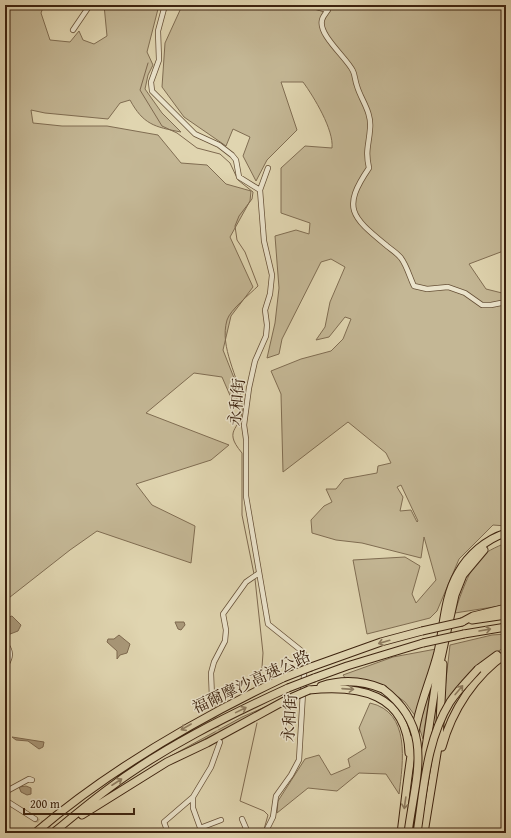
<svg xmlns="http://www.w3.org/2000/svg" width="511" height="838" viewBox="0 0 511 838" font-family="'Gentium Book Plus','Noto Serif TC',serif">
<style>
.green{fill:#c4b795;stroke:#806d52;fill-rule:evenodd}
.water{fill:#a99879;stroke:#7e694f}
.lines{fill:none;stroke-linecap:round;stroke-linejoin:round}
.stream{stroke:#7e694f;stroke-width:1}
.minor-tunnel{stroke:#bfb190;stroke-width:4.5;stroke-dasharray:4.5 2;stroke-linecap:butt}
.minor-casing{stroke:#665037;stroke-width:6}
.highway-casing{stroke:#3d230f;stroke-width:9}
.minor{stroke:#ebe4cc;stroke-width:4.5}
.highway{stroke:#e0d5b0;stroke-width:7}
.highway-bridge-casing{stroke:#3d230f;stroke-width:9;stroke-linecap:butt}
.highway-bridge{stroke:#e0d5b0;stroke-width:7}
.oneway{stroke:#8e7c60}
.labels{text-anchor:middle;stroke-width:3;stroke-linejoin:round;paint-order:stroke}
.street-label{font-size:16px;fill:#3d230f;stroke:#ebe4cc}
</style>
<rect width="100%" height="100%" fill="#e0d5b0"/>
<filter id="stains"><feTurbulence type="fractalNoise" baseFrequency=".005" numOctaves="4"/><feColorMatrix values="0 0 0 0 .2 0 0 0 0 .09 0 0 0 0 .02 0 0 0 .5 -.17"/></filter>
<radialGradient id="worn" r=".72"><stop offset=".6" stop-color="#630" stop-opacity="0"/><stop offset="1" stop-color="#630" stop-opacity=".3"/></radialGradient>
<!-- green -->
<path class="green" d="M 5,5 L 44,5 L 41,13 L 50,40 L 70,42 L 79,31 L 83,40 L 94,44 L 107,36 L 104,5 L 129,7 L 159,5 L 147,52 L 153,65 L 148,75 L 145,89 L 162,113 L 181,132 C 154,127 143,124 130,100 L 120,103 L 108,119 L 45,113 L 31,110 L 33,123 L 62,126 L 107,126 L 158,135 L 181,163 L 207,165 L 226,184 L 251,191 L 250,201 L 230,237 L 253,287 L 231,316 L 223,350 L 236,383 L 237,400 L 232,400 L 222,377 L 194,373 L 146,413 L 229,445 L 211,460 L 136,484 L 152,505 L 195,526 L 191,563 L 97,531 L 70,550 L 5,601 Z
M 181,5 L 506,5 L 506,250 L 469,264 L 486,289 L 506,294 L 506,526 L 493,525 L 459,559 L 437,611 L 430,618 L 367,634 L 353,560 L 405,557 L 420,566 L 412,594 L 416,603 L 436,580 L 424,537 L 421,558 L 362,543 L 336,540 L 312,533 L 311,520 L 324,506 L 332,502 L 326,489 L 336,489 L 344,479 L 377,473 L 378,466 L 391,463 L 386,453 L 348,422 L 283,472 L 281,394 L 271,371 L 301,359 L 331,351 L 343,339 L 351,319 L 345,317 L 329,337 L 316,340 L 325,327 L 330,302 L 345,267 L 331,259 L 321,262 L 282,339 L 279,354 L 267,358 L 275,323 L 279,288 L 275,236 L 296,230 L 309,234 L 310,223 L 281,213 L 281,168 L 305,146 L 332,148 C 334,130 314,97 303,82 L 281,82 L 297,130 L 267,160 L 256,181 L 243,156 L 250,137 L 233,129 L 226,146 L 184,117 L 162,87 L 165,43 L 181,8 ZM 401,485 L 418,521 L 417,522 L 411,510 L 400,511 L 403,497 L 397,487 Z
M 506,543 L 506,605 L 455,613 C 457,603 470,569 477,561 C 484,552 496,547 506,543 Z
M 506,634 L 506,646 C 482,661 461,683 443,706 L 450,645 L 492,635 Z
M 436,649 L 416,717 L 405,702 L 386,688 L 346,679 L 343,675 L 393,657 Z
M 431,684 L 423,739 L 418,724 Z
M 295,694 L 169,757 L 242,717 Z
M 370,703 C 411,712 403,762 399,794 L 386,774 L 359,773 L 337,791 L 308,788 L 277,813 L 278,801 L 305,759 L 319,755 L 331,775 L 350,767 L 348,759 L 366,748 L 359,728 Z"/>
<!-- water -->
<path class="water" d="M 12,616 L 21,625 L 18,631 L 5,636 L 5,623 L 9,617 Z
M 175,622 L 184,622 L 185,625 L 181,630 L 178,629 Z
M 119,635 L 130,644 L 127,653 L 120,655 L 117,659 L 117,651 L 107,642 L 108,639 L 114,639 Z
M 12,737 L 44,742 L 43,747 L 39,749 L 28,741 L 16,740 Z
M 26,786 L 31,788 L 31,794 L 27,795 L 21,792 L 19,787 Z"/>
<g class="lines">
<!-- stream -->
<path class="stream" d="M 148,63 L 140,90 L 162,126 L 177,133 L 197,148 L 220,154 L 230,163 L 238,180 L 253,192 L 252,199 L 239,216 L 235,226 L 237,240 L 245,252 L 258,286 C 250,294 230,310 227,320 C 219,348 239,376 242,404 C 245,430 220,427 242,453 L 242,515 L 254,574
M 255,579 L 263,653 L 261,682
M 257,723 L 240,801 L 264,811 L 268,815 L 263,833"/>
<!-- minor-tunnel -->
<path class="minor-tunnel" d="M 212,698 L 219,738
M 35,819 L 61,833"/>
<!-- minor casing -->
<g class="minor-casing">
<path id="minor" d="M 165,5 L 158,31 L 159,60 L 151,82 L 152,91 L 195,134 L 219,145 L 232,155 L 236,160 L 239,177 L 260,190 L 264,241 L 272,275 L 270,294 L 265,310 L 267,325 L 266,336 L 255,361 L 249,388 L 244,425 L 246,439 L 246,496 L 268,624 L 303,652 L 305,658 L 299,760 L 291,775 L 276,796 L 273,817 L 265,833
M 309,5 L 328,10 C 326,13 323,16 322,20 C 318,35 347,58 353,71 C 355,75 355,81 357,86 C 361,100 372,112 370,129 C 369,145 365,150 369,168 C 341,209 352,217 387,246 C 392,250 397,253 401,258 C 407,266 410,278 414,286 L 427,289 L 448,287 L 465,293 L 482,305 L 491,305 L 506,302
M 73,30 L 90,5
M 260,190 L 268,168
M 5,643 C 12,652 11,657 5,667
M 212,698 L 211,673 L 214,662 L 225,641 L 226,630 L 223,614 L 246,582 L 259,573
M 5,792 L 29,779 L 32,780
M 5,800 L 35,819
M 242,819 L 248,833
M 200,828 L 221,820
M 168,833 L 164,822 L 193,797
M 202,833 L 193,808 L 193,797 L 211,767 L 220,742"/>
</g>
<!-- highway casing -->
<g class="highway-casing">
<path id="highway" d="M 472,620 L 506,615
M 462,622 L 473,616 L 506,608
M 464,634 L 506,627
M 311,667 L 381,642 L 422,631
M 478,669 L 497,655
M 314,678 L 347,666 L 423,643
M 321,686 C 343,679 362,680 383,689
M 309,690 C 359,685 407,693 409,753
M 442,747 C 452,710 475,675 506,654
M 82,815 L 167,762 L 207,743 L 286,700
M 35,833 C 110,769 195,720 283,678
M 53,833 C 71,818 89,803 108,789 C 162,748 227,716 288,688
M 401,833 C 406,796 409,758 417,722 C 422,698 432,676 438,652 C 444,626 444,597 458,573 C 468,555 486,539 506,533
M 413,833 L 436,681 L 455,595 L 463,575 L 484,550
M 424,833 L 439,741 L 443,664"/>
</g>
<!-- minor -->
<use href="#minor" class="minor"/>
<!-- highway -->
<use href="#highway" class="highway"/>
<!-- highway-bridge casing -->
<g class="highway-bridge-casing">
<path id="highway-bridge" d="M 422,631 L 462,622
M 423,643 L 464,634
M 283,678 L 311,667
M 288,688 L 314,678
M 383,689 C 436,729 415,777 408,833
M 286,700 L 309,690
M 417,833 C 424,789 426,741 450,702 C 458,690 468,680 478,669"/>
</g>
<!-- highway-bridge -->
<use href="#highway-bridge" class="highway-bridge"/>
</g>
<!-- one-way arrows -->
<defs><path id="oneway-shaft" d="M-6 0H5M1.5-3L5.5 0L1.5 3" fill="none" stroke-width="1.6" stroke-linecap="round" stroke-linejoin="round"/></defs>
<g class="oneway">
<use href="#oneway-shaft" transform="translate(485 630) rotate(-10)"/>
<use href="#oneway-shaft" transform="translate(384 642) rotate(164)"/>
<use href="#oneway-shaft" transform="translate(348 689) rotate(4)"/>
<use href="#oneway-shaft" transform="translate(459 690) rotate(-50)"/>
<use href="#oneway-shaft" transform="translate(241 710) rotate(-26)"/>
<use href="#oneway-shaft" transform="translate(186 727) rotate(150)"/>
<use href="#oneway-shaft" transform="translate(117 782) rotate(-33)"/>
<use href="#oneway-shaft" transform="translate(405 803) rotate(98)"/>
</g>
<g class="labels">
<!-- street labels -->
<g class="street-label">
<text transform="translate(236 402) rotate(-84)" y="6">永和街</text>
<text transform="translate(251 681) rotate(-25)" y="6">福爾摩沙高速公路</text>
<text transform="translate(289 718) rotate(-86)" y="6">永和街</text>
</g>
</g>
<!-- margin -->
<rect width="511" height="838" fill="none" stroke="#e0d5b0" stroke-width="20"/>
<rect x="6" y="6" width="499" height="826" fill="none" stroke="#3d230f" stroke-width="2"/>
<rect x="10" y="10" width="491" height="818" fill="none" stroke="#3d230f"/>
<!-- scale -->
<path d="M24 808v6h110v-6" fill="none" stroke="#3d230f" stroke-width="2"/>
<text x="30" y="808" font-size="12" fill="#3d230f" stroke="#ebe4cc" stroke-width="3" paint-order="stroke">200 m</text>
<rect width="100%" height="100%" filter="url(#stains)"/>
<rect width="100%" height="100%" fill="url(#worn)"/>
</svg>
